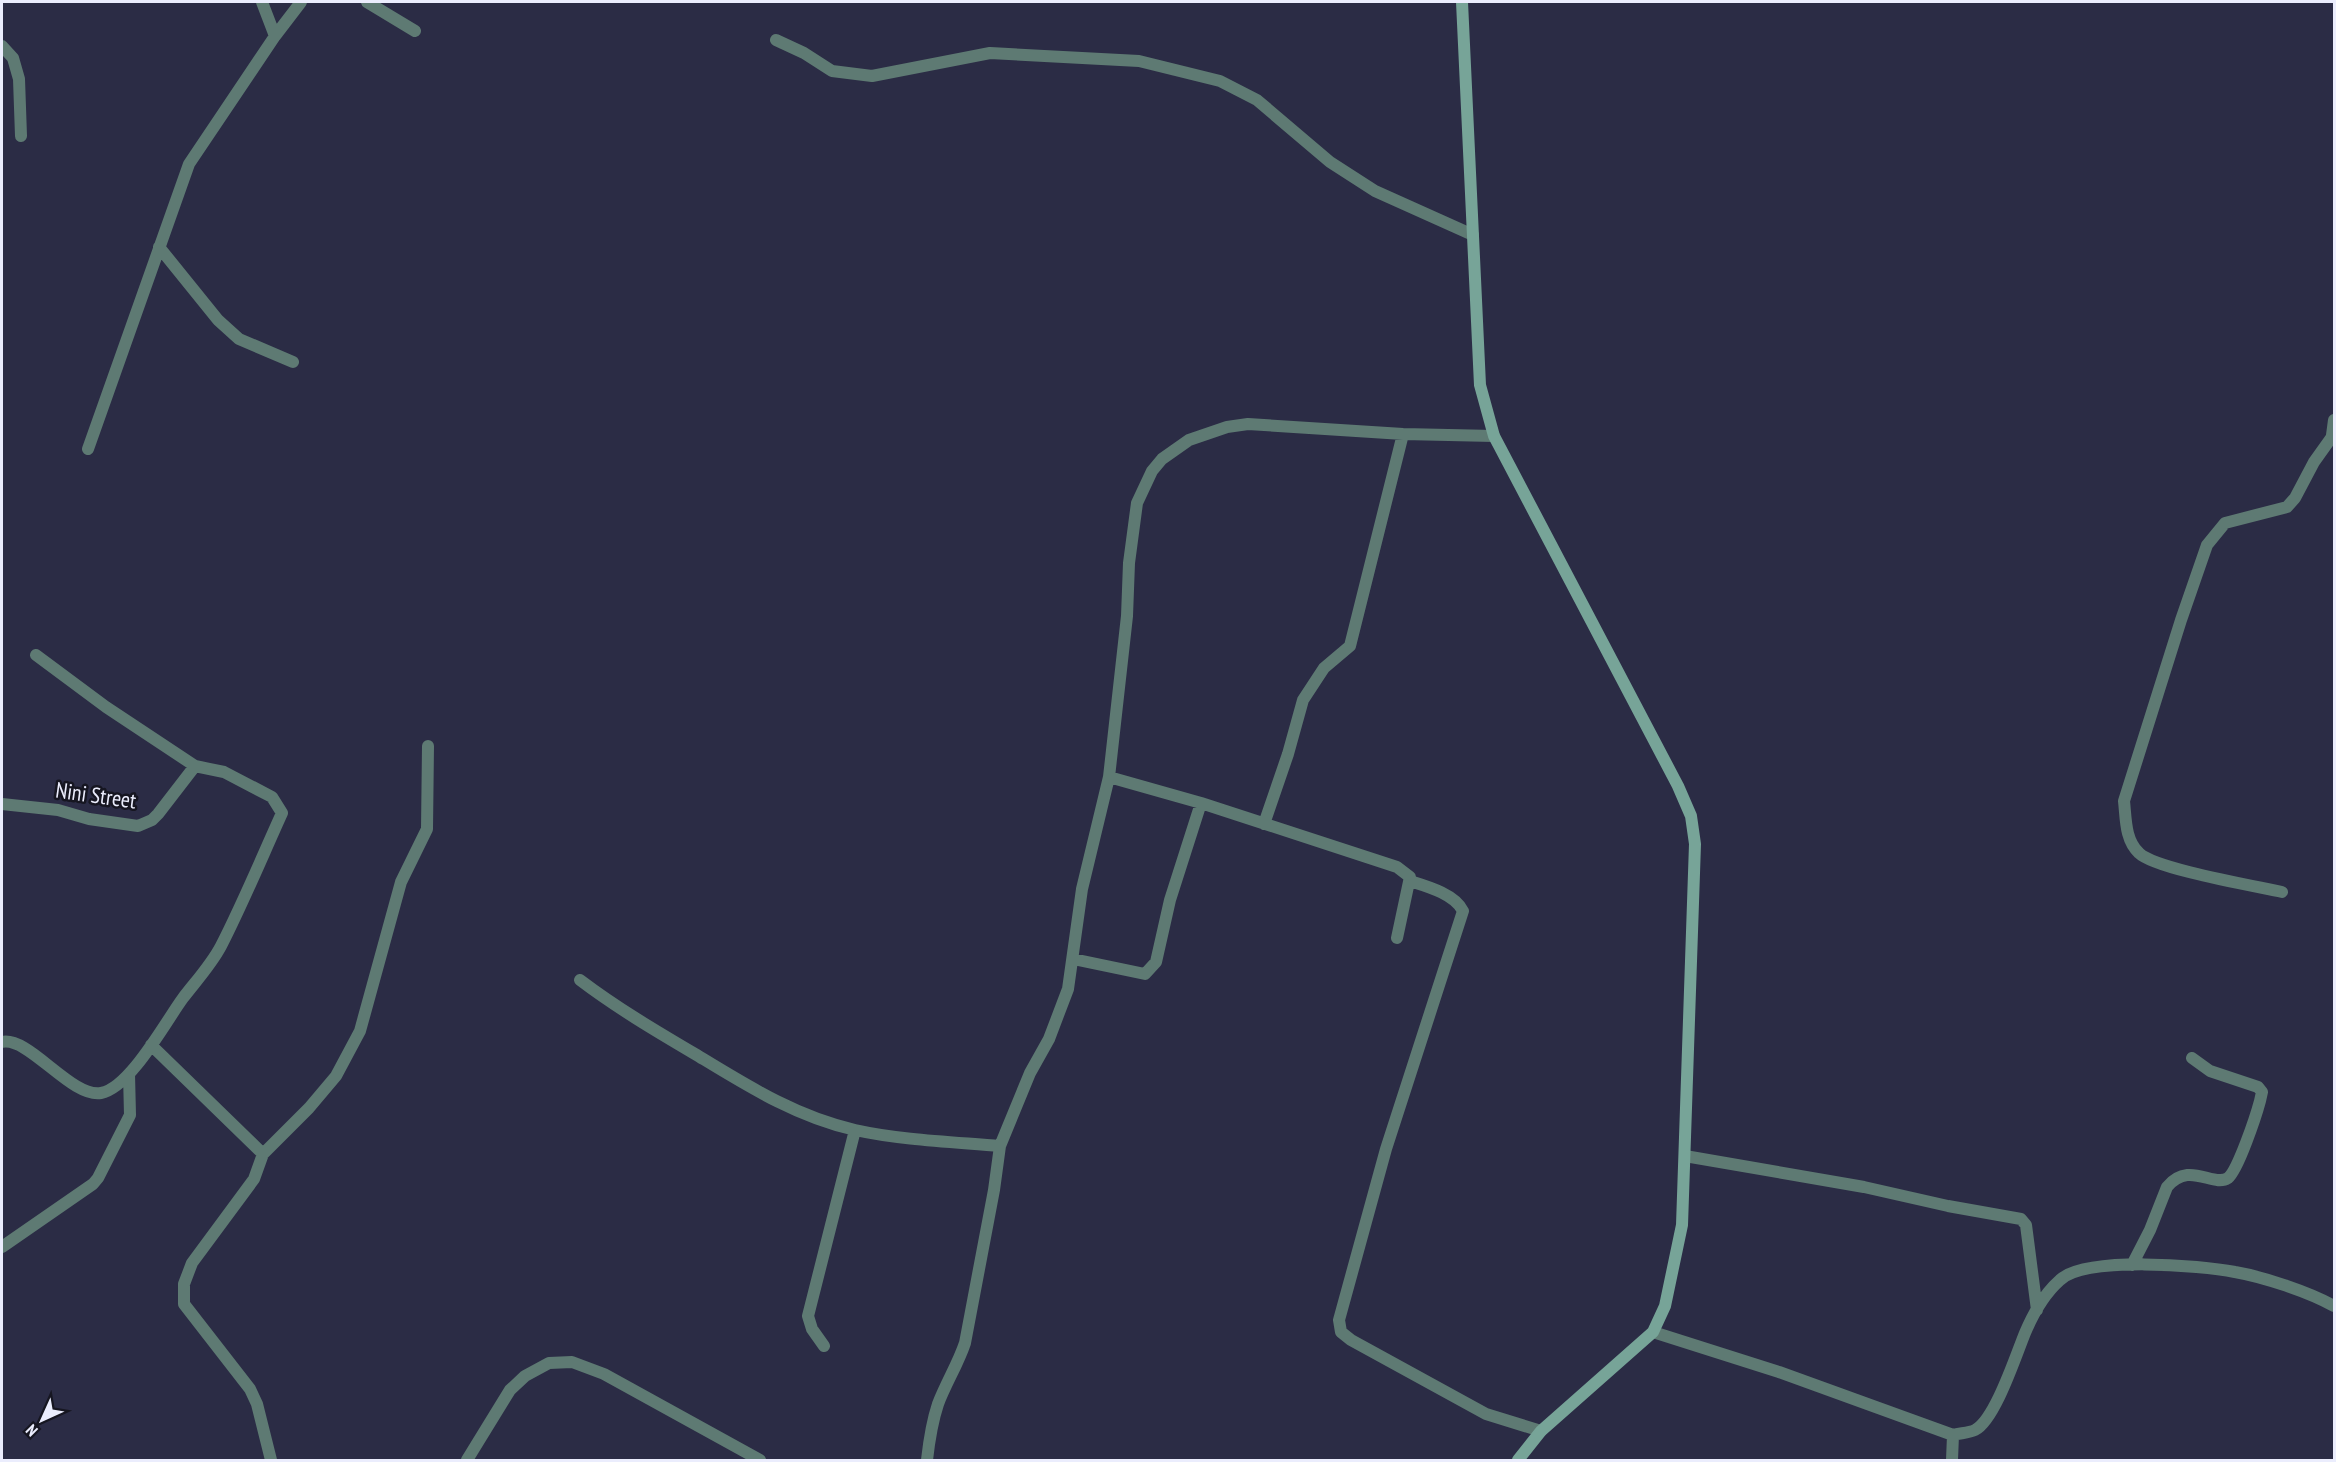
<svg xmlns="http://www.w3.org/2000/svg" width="2336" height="1462" viewBox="0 0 2336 1462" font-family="'PT Sans Narrow',sans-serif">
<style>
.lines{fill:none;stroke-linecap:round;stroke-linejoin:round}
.street{stroke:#5e7a73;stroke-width:12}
.secondary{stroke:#77a498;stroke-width:12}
.labels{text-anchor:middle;stroke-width:5;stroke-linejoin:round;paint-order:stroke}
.street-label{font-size:22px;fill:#ebedfd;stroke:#161621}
</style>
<rect width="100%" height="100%" fill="#2b2c45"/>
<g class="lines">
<!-- street -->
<path class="street" d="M 367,2 L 415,31
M 275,36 L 301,2
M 776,40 L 804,53 L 832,71 L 872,76 L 990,53 L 1139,61 L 1220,81 L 1257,100 L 1330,162 L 1375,191 L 1473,235
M 2,46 L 13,58 L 19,79 L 21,136
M 159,247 L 218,320 L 239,339 L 293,362
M 2332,435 L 2334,420
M 88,449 L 189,164 L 275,36 L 262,2
M 1109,777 L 1201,803 L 1397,867 L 1410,877 L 1397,938
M 2,804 L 58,810 L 89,819 L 138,826 L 152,820 L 158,814 L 195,766
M 1264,824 L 1288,754 L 1303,700 L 1324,668 L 1350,646 L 1403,434
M 1410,881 C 1426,886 1455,894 1463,911 L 1386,1149 L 1339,1320 L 1341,1332 L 1351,1340 L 1486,1414 L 1541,1431
M 2282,892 C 2255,886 2155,869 2139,853 C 2125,840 2126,819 2124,801 L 2181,620 L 2207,545 L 2225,523 L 2287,507 L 2295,498 L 2314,462 L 2334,434
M 1073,959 L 1145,974 L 1156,962 L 1170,900 L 1201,803
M 580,980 C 617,1008 656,1031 695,1054 C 746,1085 796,1117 855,1130 C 900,1140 953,1142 1000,1146
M 2,1042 C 29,1036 71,1098 101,1093 C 130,1088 166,1021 183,998 C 196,981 211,965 221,946 C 243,903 262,857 282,813 L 272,797 L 224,772 L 195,766 L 106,707 L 36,655
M 151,1045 L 263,1154 L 254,1179 L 192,1263 L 184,1284 L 184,1304 L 250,1389 L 257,1404 L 271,1460
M 263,1154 L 309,1108 L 336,1076 L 360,1031 L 401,882 L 427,829 L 428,746
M 1685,1156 L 1864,1187 L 1948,1206 L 2021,1219 L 2026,1225 L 2037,1310
M 2,1247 L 93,1184 L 98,1178 L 130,1115 L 129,1074
M 2132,1265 L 2150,1230 L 2167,1187 C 2189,1160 2213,1188 2228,1178 C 2238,1170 2256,1116 2260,1101 L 2262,1092 L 2258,1087 L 2210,1071 L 2192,1058
M 1653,1332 L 1779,1372 L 1953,1435 C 1960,1433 1969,1433 1975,1430 C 1995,1420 2016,1355 2025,1333 C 2033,1314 2044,1294 2060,1280 C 2086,1256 2200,1265 2235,1272 C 2264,1277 2309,1292 2334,1306
M 824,1346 L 812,1329 L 808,1316 L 855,1130
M 467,1460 L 510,1390 L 525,1376 L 549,1363 L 572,1362 L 604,1374 L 760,1460
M 927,1460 C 929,1442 932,1422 938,1404 C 946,1383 958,1364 965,1343 L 994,1190 L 1000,1146 L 1030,1073 L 1049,1039 L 1068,989 L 1082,889 L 1109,777 L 1127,616 L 1129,563 L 1137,503 L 1152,471 L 1162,459 L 1189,440 L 1227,427 L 1248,424 L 1403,434 L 1494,436
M 1952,1460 L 1953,1435"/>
<!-- secondary -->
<path class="secondary" d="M 1462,2 L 1480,385 L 1494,436 L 1678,786 L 1691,816 L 1695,844 L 1682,1225 L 1665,1306 L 1653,1332 L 1541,1431 L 1518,1460"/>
</g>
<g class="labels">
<!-- street labels -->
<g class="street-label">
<text transform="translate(96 795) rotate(8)" y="8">Nini Street</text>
</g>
</g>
<!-- border -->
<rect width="2336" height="1462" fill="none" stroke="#ebedfd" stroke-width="6"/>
<!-- north arrow -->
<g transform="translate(42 1420) rotate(225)" stroke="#161621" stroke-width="4.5" paint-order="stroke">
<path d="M0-4.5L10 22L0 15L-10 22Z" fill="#ebedfd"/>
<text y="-9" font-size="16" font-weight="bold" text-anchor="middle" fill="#ebedfd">N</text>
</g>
</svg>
